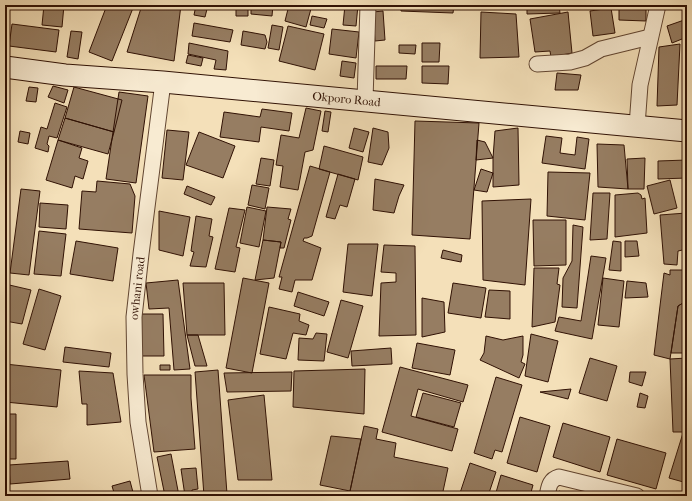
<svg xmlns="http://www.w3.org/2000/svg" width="692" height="501" viewBox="0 0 692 501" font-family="'IM FELL French Canon',serif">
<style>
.building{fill:#967d62;stroke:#301104}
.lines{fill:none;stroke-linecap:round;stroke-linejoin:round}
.street-casing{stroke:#614531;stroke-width:17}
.secondary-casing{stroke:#301104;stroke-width:23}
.street{stroke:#f8ebd2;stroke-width:15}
.secondary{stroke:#f8ebd2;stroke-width:21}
.labels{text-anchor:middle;stroke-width:3;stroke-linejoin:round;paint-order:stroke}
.street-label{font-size:12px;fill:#301104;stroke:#f8ebd2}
</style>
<rect width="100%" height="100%" fill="#f4e0b9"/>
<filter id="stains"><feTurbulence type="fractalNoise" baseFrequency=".005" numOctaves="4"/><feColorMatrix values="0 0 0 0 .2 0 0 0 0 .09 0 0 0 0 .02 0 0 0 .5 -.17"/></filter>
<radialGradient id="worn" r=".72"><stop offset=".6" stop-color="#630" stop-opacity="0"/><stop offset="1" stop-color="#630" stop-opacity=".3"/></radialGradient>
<!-- building -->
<path class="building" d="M 44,5 L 93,5 L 93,9 L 64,5 L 62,27 L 42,25 Z
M 107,5 L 126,5 L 133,8 L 112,61 L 89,52 Z
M 142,5 L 181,5 L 174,61 L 127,52 Z
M 196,5 L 208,5 L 205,17 L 194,15 Z
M 235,5 L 248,5 L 248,16 L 236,16 L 236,6 Z
M 251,5 L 273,5 L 272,16 L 251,14 Z
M 289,5 L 312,5 L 306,27 L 285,21 Z
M 345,5 L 358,5 L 356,26 L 343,25 Z
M 401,5 L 454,5 L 453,13 L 401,11 Z
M 527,5 L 559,5 L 560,13 L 527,14 Z
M 619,5 L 646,5 L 646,21 L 619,20 Z
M 611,8 L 615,33 L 593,36 L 590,11 Z
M 383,11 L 385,40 L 375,41 L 373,12 Z
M 481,12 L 516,14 L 519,57 L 480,58 Z
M 568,12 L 572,53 L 551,57 L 550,51 L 535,52 L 530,19 Z
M 312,16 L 327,19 L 324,28 L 310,25 Z
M 687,19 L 687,37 L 672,43 L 667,26 Z
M 194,23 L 233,30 L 230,42 L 192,36 Z
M 12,24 L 59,30 L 56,52 L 9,46 Z
M 272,25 L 283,27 L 279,50 L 268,48 Z
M 288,26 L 324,34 L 315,70 L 279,61 Z
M 332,29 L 359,32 L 356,58 L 329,54 Z
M 71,31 L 82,32 L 78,59 L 67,57 Z
M 243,31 L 265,35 L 267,42 L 265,49 L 241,45 Z
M 189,43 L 228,51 L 226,70 L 214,69 L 216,60 L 188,54 Z
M 422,43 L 440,43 L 439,62 L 422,62 Z
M 680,44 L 677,105 L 657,106 L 659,47 Z
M 399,45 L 416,45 L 415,54 L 399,53 Z
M 188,55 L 203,58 L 201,66 L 186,63 Z
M 342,61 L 356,63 L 354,78 L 340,76 Z
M 376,66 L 407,66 L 406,79 L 376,79 Z
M 422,66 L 449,66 L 448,84 L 422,83 Z
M 557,73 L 581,75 L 578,90 L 555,90 Z
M 53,86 L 68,90 L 64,103 L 48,97 Z
M 29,87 L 38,88 L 36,102 L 26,101 Z
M 74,87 L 122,100 L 114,132 L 65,118 Z
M 119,92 L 148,96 L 136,183 L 106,179 Z
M 55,103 L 67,107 L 57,138 L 49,136 L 47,144 L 49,146 L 48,152 L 35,148 L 41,127 L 47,129 Z
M 306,108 L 321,111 L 313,150 L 305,152 L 298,190 L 280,187 L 283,166 L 276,165 L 281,135 L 299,138 Z
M 262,109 L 292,113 L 289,131 L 261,127 L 259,142 L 220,137 L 224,112 L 260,117 Z
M 325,111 L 331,112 L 328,132 L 322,131 Z
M 65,118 L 114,132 L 108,154 L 58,140 Z
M 415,121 L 479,123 L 470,239 L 412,235 Z
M 354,128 L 369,132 L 363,152 L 349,148 Z
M 373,128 L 388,132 L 389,148 L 382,165 L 368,162 Z
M 518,128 L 519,185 L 493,187 L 493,158 L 495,131 Z
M 167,130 L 189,132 L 183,180 L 162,178 Z
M 20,131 L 30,133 L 28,144 L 18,142 Z
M 199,132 L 235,146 L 223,178 L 186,165 Z
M 546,136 L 562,138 L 560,153 L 575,155 L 577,137 L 589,139 L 585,169 L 542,163 Z
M 58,140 L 82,148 L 79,158 L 88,161 L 83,179 L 75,176 L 72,188 L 46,180 Z
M 477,140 L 485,142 L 493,158 L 476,160 Z
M 597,144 L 624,145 L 628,189 L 598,187 Z
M 324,146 L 363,157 L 358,180 L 319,169 Z
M 261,158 L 274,160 L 270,186 L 256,184 Z
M 645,158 L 644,189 L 628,189 L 627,159 Z
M 687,160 L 687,178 L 658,179 L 658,161 Z
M 310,166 L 330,172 L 312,236 L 307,238 L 304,238 L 303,241 L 321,248 L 312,280 L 295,280 L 292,292 L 279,289 L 282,277 L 279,277 Z
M 481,169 L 493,173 L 487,192 L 474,190 Z
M 548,172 L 590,173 L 585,220 L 547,216 Z
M 338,174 L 355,179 L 347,207 L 340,205 L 335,219 L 326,217 Z
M 375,179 L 404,185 L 399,196 L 394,213 L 373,210 Z
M 670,180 L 677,208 L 654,214 L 647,186 Z
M 97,181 L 130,184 L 135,196 L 132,233 L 79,229 L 82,191 L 96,192 Z
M 252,185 L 269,188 L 265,209 L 248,205 Z
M 187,186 L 215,197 L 211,205 L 184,194 Z
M 21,189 L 40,191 L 29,275 L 10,273 Z
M 593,193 L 610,193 L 607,239 L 590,240 Z
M 638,193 L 641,195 L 642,199 L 645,198 L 647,233 L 615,237 L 615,195 Z
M 531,199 L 525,285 L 483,280 L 482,201 Z
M 40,203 L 68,205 L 66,229 L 39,227 Z
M 247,207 L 266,211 L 259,247 L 240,243 Z
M 267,207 L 291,209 L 288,219 L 291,220 L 284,248 L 280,248 L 281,242 L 263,240 Z
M 229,208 L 245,210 L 236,247 L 240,248 L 235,272 L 215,269 Z
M 159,211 L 190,217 L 183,256 L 159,250 Z
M 686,213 L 687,249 L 678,251 L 677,265 L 664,264 L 660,215 Z
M 196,216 L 212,219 L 209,236 L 213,237 L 206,267 L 190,266 L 194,252 L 191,251 Z
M 533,220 L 566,220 L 566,265 L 534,266 Z
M 573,225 L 583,227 L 577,308 L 562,307 L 563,278 L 572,261 Z
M 39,231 L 66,234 L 61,276 L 34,274 Z
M 263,240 L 281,242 L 274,278 L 255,280 Z
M 76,241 L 118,248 L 113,281 L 70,274 Z
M 613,241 L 621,242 L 621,271 L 609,270 Z
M 625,241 L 637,241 L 639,256 L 625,257 Z
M 348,244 L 378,244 L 372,296 L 343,292 Z
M 384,245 L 415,246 L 416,335 L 379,336 L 381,283 L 396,282 L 396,273 L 381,272 Z
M 443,250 L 462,255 L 461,262 L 441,258 Z
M 591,256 L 606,258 L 592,339 L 555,331 L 559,317 L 581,321 Z
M 534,268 L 559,268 L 557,284 L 560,285 L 555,322 L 532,327 Z
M 670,270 L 685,270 L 683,303 L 678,306 L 670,359 L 654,355 L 664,273 L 670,275 Z
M 243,278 L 269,283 L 252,373 L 226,368 Z
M 603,278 L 624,281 L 619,327 L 598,325 Z
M 178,280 L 190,369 L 174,370 L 169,308 L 149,309 L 146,283 Z
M 687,280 L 687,353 L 671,353 L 678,306 L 683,303 L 684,281 Z
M 627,281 L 646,283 L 648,297 L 625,298 Z
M 183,283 L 224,283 L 225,335 L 187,335 Z
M 453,283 L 486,288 L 481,318 L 448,313 Z
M 5,284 L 31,290 L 22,324 L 5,321 Z
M 39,289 L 61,296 L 45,350 L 23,344 Z
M 489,290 L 510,291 L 510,319 L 485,317 Z
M 298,292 L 329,302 L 324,316 L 294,306 Z
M 422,298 L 444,302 L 445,332 L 422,337 Z
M 341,300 L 363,306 L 348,358 L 327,352 Z
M 269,307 L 300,314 L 299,321 L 309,325 L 306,335 L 293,333 L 286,359 L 260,354 Z
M 140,314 L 163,314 L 164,356 L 140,356 Z
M 316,333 L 327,334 L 324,361 L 298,360 L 299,338 L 313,339 Z
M 531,334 L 558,341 L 548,382 L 525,376 Z
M 187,335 L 198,335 L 207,366 L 195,366 Z
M 486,336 L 503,340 L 523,336 L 523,355 L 521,362 L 525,364 L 519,378 L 480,360 L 484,353 Z
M 417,343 L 455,350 L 450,375 L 412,368 Z
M 65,347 L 111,353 L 109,367 L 63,362 Z
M 391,348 L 392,364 L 352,366 L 351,351 Z
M 590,358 L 617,366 L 607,401 L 579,393 Z
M 687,358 L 687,432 L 673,432 L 670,359 Z
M 5,364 L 61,370 L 57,407 L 5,402 Z
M 160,365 L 170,365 L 170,370 L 160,370 Z
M 400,367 L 468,385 L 463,402 L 418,389 L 411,416 L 458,429 L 452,451 L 382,432 Z
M 365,369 L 364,414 L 293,407 L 294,371 Z
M 218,370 L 227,494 L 204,496 L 195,372 Z
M 79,371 L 113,373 L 121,422 L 87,425 L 87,404 L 82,404 Z
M 292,372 L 291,391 L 227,392 L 224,373 Z
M 630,372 L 646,372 L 642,386 L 629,382 Z
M 144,375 L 191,375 L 191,398 L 195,449 L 154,452 Z
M 496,377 L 522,385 L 502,452 L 495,450 L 492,459 L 474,453 Z
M 571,389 L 568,399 L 540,392 Z
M 423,393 L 461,403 L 454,427 L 416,417 Z
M 640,393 L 648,396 L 645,408 L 637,407 Z
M 264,395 L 272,480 L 238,480 L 228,400 Z
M 5,414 L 16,414 L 16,459 L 5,459 Z
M 520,417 L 550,426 L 537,472 L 507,463 Z
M 563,423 L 610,437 L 600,472 L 553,457 Z
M 364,426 L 378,429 L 376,439 L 396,443 L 394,457 L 448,468 L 442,496 L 349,496 Z
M 683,433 L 687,435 L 687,483 L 669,478 Z
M 331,436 L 361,439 L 350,491 L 320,485 Z
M 617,439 L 666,453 L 656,489 L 607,475 Z
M 171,454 L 179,496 L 165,496 L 157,457 Z
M 68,461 L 70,479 L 10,484 L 9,465 Z
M 470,463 L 496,472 L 488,496 L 459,496 Z
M 196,468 L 198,489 L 192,490 L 192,496 L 185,496 L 181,469 Z
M 501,475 L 533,485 L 530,496 L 495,496 Z
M 130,481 L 134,496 L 115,496 L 112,486 Z
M 559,491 L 575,496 L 557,496 Z"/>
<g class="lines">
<!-- street casing -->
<g class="street-casing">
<g id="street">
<path d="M 537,64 L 570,62 L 585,58 L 601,49 L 650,37"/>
<path d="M 365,100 L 368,5"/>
<path d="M 637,126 L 640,85 L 658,5"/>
<path id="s1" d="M 150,496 L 138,422 L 135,374 L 134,317 L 141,254 L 163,82"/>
<path d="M 547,496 C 549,487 549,480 559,477 L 637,496"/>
</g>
</g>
<!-- secondary casing -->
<g class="secondary-casing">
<g id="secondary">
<path id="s2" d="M 5,67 L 65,75 L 163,82 L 687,131"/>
</g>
</g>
<!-- street -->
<use href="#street" class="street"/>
<!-- secondary -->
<use href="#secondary" class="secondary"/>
</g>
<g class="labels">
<!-- street labels -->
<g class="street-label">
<text dy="4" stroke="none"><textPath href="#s2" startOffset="343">Okporo Road</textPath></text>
<text dy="4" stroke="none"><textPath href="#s1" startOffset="209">owhani road</textPath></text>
</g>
</g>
<!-- margin -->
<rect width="692" height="501" fill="none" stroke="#f4e0b9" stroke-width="20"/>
<rect x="6" y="6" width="680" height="489" fill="none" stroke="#301104" stroke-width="2"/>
<rect x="10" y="10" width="672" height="481" fill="none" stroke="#301104"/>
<rect width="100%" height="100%" filter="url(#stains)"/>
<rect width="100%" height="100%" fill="url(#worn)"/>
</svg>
